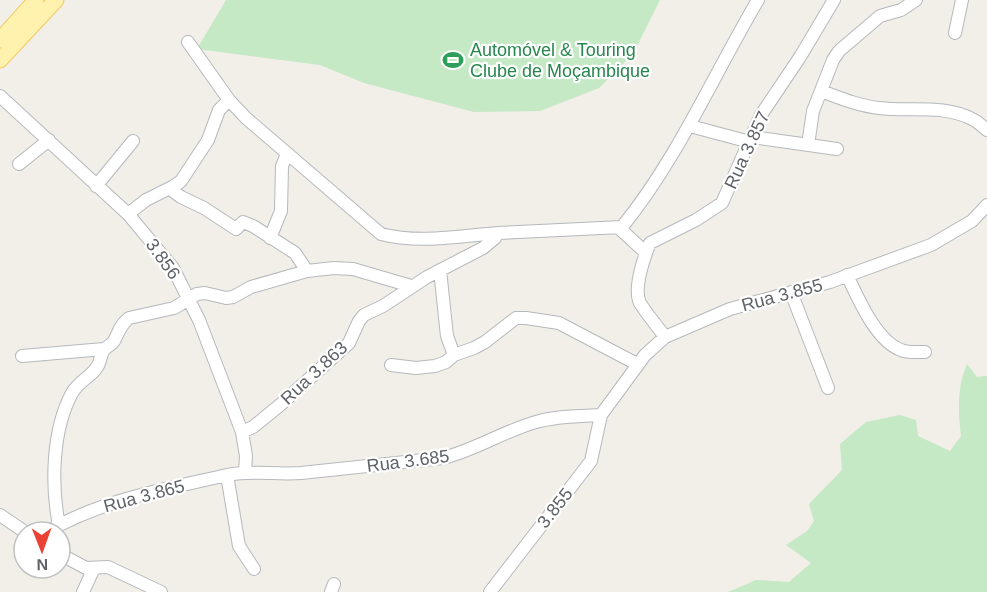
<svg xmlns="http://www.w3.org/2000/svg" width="987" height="592" viewBox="0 0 987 592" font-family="Arial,sans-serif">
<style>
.green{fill:#c5e8c5}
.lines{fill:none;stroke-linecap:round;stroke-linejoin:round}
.minor-casing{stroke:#b5b8bc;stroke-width:14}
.major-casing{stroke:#f2c960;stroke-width:17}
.minor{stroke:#fff;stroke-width:12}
.major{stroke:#fff2af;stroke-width:15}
.labels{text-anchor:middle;stroke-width:4.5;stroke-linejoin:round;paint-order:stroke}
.leisure-label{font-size:18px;fill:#27864d;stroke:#fff;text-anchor:start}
.street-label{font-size:18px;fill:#5f6368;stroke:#fff}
</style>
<rect width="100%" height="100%" fill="#f1efe8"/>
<!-- green -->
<path class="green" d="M 226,0 L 660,0 L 633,54 L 599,88 L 540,111 L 474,112 L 364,83 L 320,65 L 197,49 Z
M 967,364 L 977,377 L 987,376 L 987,592 L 728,592 L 756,580 L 789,582 L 811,563 L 786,545 L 807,531 L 814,521 L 809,504 L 842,470 L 840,444 L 866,422 L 900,415 L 916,420 L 918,436 L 950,451 L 961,436 C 958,411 957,387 967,364 Z"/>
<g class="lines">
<!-- minor casing -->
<g class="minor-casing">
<path id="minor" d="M 955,33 L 962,0
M 188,42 L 229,100 L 246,118 L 381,234 C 419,244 460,236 498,233
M 821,91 C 840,98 859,106 879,108 C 909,112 944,104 972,119 C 977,121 982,126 987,130
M 0,96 L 128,214 L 173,268 L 199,320 L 242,432 L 246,456 L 245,472
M 690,126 L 750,142
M 752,137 L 837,149
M 808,145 L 813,111 L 833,60 L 839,51 L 880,16 L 901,10 L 916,0
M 19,164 L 49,140
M 96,186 L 133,141
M 170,189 L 181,197 L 204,208 L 236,229 L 243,222 L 253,226 L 295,253 L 307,271
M 128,214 L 146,200 L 174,186 L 181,181 L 208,140 L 219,110 L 229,100
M 619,228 L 646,253
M 270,238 L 281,211 L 282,166 L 287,154
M 440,270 L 447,336 L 454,355
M 847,275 C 858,298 876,341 901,350 C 908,353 917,352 925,352
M 791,292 L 828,388
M 665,337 C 658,327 646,313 640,303 C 633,289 644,257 650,243 L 696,220 L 722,203 L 761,115 L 800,57 L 834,0
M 22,356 L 104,349
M 391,365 L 416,368 L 435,366 L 446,362 L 454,355 L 474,348 L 485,342 L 516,318 L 526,318 L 559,323 L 637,364
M 242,432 L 253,427 L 280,405 L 349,343 L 359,321 L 364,315 L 383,306 L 427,277 L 483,248 L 495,238 L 498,233 L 622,227 C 678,158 713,76 758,0
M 227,475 L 239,546 L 254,569
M 0,515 L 25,532
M 59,525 C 51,485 52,430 72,393 C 79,381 92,376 97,367 C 101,362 100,355 104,350 C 107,346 112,345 114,341 C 119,332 120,325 129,318 L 174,308 L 197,294 L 205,293 L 226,298 L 233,297 L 251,287 L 307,271 L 334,268 L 353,269 L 411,286
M 47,532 C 101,500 166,489 227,475 C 252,470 276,475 301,473 L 443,458 C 475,450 504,431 536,422 C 556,416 580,416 601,415
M 60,554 L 86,568 L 108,567 L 161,592
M 83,592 L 94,568
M 331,592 L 334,584
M 490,592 L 591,461 L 601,415 L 645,355 L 665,337 L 730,309 L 830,282 L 931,245 L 972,221 L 987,205"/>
</g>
<!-- major casing -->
<g class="major-casing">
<path id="major" d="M 0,40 L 36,0
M 0,60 L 56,0"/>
</g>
<!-- minor -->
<use href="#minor" class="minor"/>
<!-- major -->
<use href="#major" class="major"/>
</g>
<!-- icons -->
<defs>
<g id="stadium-bare" transform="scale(1.62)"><path d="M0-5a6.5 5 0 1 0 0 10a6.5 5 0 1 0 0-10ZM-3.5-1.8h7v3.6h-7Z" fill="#2e9e5b" stroke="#fff" stroke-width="2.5" paint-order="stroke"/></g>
</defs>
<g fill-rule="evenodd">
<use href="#stadium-bare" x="453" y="60"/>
</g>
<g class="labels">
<!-- leisure labels -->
<g class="leisure-label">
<text x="470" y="56">Automóvel &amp; Touring<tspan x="470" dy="21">Clube de Moçambique</tspan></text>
</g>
<!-- street labels -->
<g class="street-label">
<text transform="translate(747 150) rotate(-65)" y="6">Rua 3.857</text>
<text transform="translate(163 259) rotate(54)" y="6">3.856</text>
<text transform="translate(782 295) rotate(-15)" y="6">Rua 3.855</text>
<text transform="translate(314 373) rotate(-43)" y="6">Rua 3.863</text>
<text transform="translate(408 461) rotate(-7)" y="6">Rua 3.685</text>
<text transform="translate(144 496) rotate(-15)" y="6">Rua 3.865</text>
<text transform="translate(555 508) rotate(-52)" y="6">3.855</text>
</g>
</g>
<!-- north arrow -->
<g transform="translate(42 550) rotate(179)"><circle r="28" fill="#ffffff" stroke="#bfc1c3" stroke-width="1.5"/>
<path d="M0-4.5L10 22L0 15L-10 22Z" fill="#ea4335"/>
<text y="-9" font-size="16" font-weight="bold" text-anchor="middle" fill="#5f6368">N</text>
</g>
</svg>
